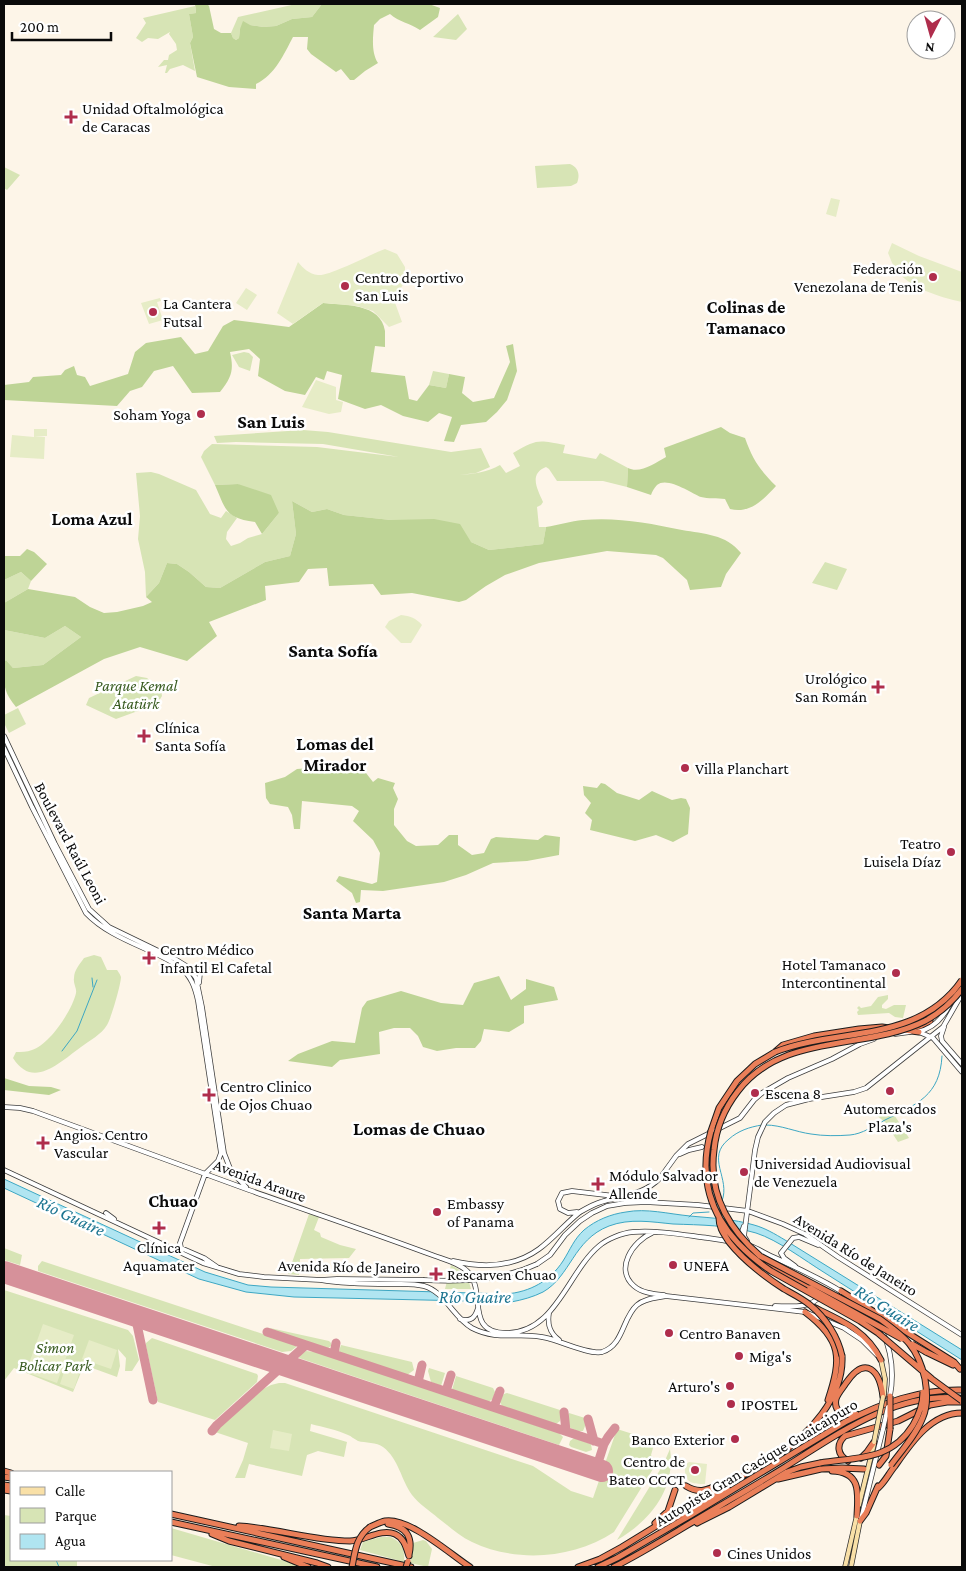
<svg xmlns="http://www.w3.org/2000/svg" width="966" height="1571" viewBox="0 0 966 1571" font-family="'Crimson Pro',serif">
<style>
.green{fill:#d7e4b5}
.forest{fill:#bed496}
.pitch{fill:#e6ecc6}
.water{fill:#b0e5f1;stroke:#3da7c3}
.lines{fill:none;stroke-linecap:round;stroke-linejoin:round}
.stream{stroke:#3da7c3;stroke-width:1}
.taxiway{stroke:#d6919a;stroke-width:9}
.runway{stroke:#d6919a;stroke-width:22}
.tertiary-casing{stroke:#3d3d3d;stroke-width:5.5}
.secondary-casing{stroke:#2c2c2c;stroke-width:5.5}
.motorway-casing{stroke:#1b1b1b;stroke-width:7}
.tertiary{stroke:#fff;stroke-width:4}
.secondary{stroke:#f9e0a7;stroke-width:4}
.motorway{stroke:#ea7f59;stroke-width:5}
.tertiary-bridge-casing{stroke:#3d3d3d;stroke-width:5.5;stroke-linecap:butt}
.secondary-bridge-casing{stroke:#2c2c2c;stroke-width:5.5;stroke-linecap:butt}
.motorway-bridge-casing{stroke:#1b1b1b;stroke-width:7;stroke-linecap:butt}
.tertiary-bridge{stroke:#fff;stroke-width:4}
.secondary-bridge{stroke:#f9e0a7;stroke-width:4}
.motorway-bridge{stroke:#ea7f59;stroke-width:5}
.poi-dot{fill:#af2d4c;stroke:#fff;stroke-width:2}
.labels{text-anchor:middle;stroke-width:5;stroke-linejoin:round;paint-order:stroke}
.poi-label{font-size:16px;fill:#0a0a0a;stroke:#fff;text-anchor:start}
.park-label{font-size:16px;font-style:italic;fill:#385b20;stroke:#fff}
.street-label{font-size:16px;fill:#0a0a0a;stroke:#fff}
.neighbourhood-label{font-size:18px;font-weight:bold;fill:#0a0a0a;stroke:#fff}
.water-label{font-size:18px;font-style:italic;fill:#1d7591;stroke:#fff}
.quarter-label{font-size:19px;font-weight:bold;fill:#0a0a0a;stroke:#fff}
</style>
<rect width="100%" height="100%" fill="#fdf5e8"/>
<!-- green -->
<path class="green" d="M 296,4 L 322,4 L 312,17 L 292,19 L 276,26 L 263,27 L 250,25 L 240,29 L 239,38 L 236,40 L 233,38 L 231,33 L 238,17 Z
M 195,6 L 196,13 L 189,14 L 193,37 L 190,43 L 195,71 L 183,65 L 170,69 L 167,73 L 165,73 L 167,65 L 158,67 L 164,60 L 168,60 L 169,55 L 177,50 L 176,44 L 169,34 L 170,32 L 158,39 L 148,38 L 142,42 L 136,38 L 146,23 L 143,18 Z
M 458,14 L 467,29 L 456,40 L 433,37 Z
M 570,164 C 579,168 580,175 577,183 L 571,186 L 537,188 L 535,166 Z
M 4,167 L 20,175 L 7,190 L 4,188 Z
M 244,352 L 249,353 L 253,357 L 250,371 L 239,367 L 232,355 Z
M 433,371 L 449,374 L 446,388 L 429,385 Z
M 303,430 L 328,432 L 451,452 L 481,448 L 490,467 L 476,473 L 459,475 C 475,474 487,472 500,465 L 506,473 L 520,466 L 513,453 C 538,439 537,440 565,445 L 563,453 L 596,459 L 600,453 L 628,468 L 627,487 L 603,481 L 557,481 L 549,469 L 546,467 C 528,474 538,490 543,502 L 541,505 L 537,507 L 539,527 L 546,527 L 543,544 L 489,550 L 471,542 L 391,520 L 344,515 L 327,509 L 312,512 L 292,501 L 296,534 L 290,556 L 265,562 L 220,588 L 206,587 L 189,572 L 177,564 L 167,563 L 159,583 L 146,597 L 145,572 L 138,539 L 140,516 L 136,473 L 151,472 L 159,474 L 196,490 L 210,514 L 221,518 L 226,511 L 237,518 L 227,532 L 226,539 L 231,546 L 240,543 L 248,538 L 262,534 L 279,513 L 238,484 L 215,485 L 201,457 L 204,451 L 212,444 L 317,447 L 399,457 L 323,444 L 236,442 L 217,443 L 214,436 Z
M 825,562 L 847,569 L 837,590 L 812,583 Z
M 21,572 L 31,581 L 28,589 L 4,603 L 4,580 Z
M 65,626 L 81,637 L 43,665 L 13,668 L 6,660 L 4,662 L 4,630 L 45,638 Z
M 136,676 L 147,678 L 161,690 L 162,696 L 157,704 L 116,719 L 86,705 L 89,698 Z
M 18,708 L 26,724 L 9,733 L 4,723 L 4,715 Z
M 94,955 L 101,957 L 107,970 L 117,970 C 118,971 121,976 121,977 C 121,984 111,1019 107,1025 C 102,1034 89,1041 81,1047 C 60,1062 33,1090 13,1058 L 16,1052 C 21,1052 27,1052 32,1050 C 49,1045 72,1011 76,993 C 77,988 73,984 74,978 C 74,970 80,964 84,958 Z
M 888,995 L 888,999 L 882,1005 L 882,1008 L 886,1009 L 894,1005 L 906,1005 L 903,1018 L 895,1017 L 889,1013 L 858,1015 L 857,1012 L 859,1010 L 857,1008 L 859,1006 L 861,1008 L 871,1006 L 878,997 Z
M 881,1112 L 893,1113 L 909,1138 L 898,1142 L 885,1122 L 876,1115 Z
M 309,1214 L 319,1217 L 314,1230 L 320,1233 L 321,1237 L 340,1245 L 356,1249 L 349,1258 L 300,1259 L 299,1275 L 288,1274 Z
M 4,1248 L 22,1255 L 20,1265 L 4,1260 Z
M 42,1261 L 296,1345 L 296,1347 L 291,1351 L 282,1352 L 38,1271 L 38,1266 Z
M 451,1265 C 463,1271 468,1276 471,1289 L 445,1289 Z
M 4,1290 L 128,1330 L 133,1336 L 139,1360 L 132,1371 L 125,1371 L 126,1358 L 118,1349 L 120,1366 L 117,1377 L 84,1365 L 73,1392 L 14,1368 L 4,1381 Z
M 270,1328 L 329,1341 L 331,1343 L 331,1346 L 327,1349 L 271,1330 Z
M 152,1338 L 257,1374 L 258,1376 L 257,1382 L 215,1420 L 158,1402 L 146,1346 L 146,1343 Z
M 341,1345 L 412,1362 L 414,1370 L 407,1375 L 341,1353 L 339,1351 Z
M 306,1351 L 316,1352 L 559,1433 L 563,1437 L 559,1445 L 299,1358 L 300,1355 Z
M 429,1368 L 445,1373 L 441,1386 L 431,1382 L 428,1371 Z
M 456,1376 L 493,1388 L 495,1392 L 493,1399 L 488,1402 L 452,1390 Z
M 279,1383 L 285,1383 L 533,1466 L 571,1491 L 593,1498 L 617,1429 L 655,1441 L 651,1455 L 656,1464 L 614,1532 C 573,1559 516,1563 472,1542 C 459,1536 449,1526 438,1518 C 430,1511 419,1504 412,1495 C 401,1480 399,1459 383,1447 C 377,1442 365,1443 358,1441 C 354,1439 351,1436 348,1435 C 337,1430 323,1427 311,1424 L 310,1431 L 347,1442 L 344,1457 L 318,1451 L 307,1455 L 302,1476 L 249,1464 L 245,1478 L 235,1478 L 243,1460 L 248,1443 L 215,1432 L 263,1389 L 271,1385 Z
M 507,1393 L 560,1410 L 561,1411 L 560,1421 L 556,1424 L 502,1406 L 500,1402 C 500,1397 502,1394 507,1393 Z
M 569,1413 L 585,1418 L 585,1426 L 583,1431 L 577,1431 L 569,1427 L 568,1415 Z
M 574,1438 L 591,1444 L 592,1450 L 586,1452 L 571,1447 L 569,1445 L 570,1441 Z
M 670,1449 C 676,1489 650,1521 617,1540 L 663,1465 Z
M 4,1515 L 11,1516 L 11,1560 L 77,1560 L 77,1567 L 4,1567 Z
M 171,1528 L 288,1562 L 302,1567 L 216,1567 L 171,1555 Z
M 381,1537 L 391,1537 C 402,1543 405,1549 404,1562 L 360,1550 L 363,1542 Z
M 423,1540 L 426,1541 L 432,1549 L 428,1567 L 410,1563 L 413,1543 Z"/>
<!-- forest -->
<path class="forest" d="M 195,4 L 207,4 L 209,6 L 214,29 L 221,33 L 231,33 L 233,38 L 236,40 L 239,38 L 240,29 L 243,21 L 250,25 L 263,27 L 276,26 L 292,19 L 312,17 L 322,4 L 429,4 L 440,8 L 438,17 L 420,30 C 410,23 399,22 390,14 L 380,19 L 374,25 C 373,37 371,52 378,63 L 365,71 L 354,80 L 350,80 L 341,69 L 336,72 L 311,54 L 307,49 L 308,37 L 293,37 C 284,54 275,75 256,84 L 256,89 L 229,87 L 197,77 L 190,43 L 193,37 L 189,14 L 196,13 Z
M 323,303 C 344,305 381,303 385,331 C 385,336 385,342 385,347 L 375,346 L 371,372 L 405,376 L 409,399 L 417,401 L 429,385 L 446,388 L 449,374 L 465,377 L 462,393 L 473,402 L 494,398 L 510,362 L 506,346 L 513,344 L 517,371 L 507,400 L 497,412 L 486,422 L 461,425 L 454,442 L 444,441 L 452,417 L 439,413 L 428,422 L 403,416 L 381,405 L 365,409 L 338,399 L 342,375 L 327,371 L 324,380 L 316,377 L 305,395 L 285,391 L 258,376 L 260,359 L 249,349 L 230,352 C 234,370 232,377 220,392 L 192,393 L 173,366 L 154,371 L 142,387 L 130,391 L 117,406 L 4,400 L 4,385 L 29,382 L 33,377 L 61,375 L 65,370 L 74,366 L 77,375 L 85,377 L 90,386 L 128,374 L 135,352 L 146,343 L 181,337 L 195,354 L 208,351 L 223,326 L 234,320 L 289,327 Z
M 721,427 L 730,433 L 745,438 C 753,460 759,469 776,486 C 763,500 750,514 730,509 L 725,499 C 717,498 708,499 701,497 C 691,493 667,476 657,485 C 654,488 652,492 651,495 L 627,487 L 628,468 C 640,474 655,463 666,457 L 664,448 Z
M 238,484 L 271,495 L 279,513 L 262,534 L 255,522 C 225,518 226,510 215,485 Z
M 292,501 L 312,512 L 327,509 L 344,515 L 391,520 L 434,519 L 460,524 L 471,542 L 489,550 L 543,544 L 546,527 C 558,525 571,521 583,520 C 618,517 648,523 682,530 C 704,534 726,534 741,553 L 726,574 L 721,587 L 690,590 L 687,580 L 663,558 L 656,555 L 607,551 L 539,563 L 505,575 L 486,586 L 466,600 L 459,602 L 412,593 L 381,595 L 373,584 L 329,586 L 327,568 L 308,569 L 299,582 L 265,586 L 266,600 L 209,622 L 217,636 L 187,661 L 140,647 L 104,659 L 16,707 C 2,690 4,683 4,662 L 6,660 L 13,668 L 43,665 L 81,637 L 65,626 L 45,638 L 4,630 L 4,603 L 28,589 L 75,597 L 90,607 L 104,613 L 117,612 L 143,606 L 152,602 L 146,597 L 159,583 L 167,563 L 177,564 L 189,572 L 206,587 L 220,588 L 265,562 L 290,556 L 296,534 Z
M 27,549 L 34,552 L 47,564 L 31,581 L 21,572 L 4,580 L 4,556 L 20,556 Z
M 324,767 L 338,767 L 366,773 L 373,782 L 378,778 L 395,783 L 393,788 L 398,799 L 394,809 L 394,825 L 407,841 L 416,846 L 438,845 L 449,835 L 458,835 L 458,845 L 472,855 L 484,853 L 491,839 L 496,837 L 538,840 L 545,835 L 560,837 L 559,855 L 527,861 L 493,863 L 466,875 L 444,882 L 383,891 L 361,890 L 360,902 L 356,903 L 352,893 L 336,881 L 339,876 L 372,884 L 377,882 L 380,853 L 373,840 L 353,821 L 359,811 L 352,806 L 302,801 L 300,829 L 294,829 L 292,815 L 288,807 L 270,804 L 266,798 L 265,783 L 285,777 L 297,769 Z
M 601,783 L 605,784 L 617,793 L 639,800 L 652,791 L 672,800 L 681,798 L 686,799 L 690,808 L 688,834 L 673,842 L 656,835 L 635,841 L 590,830 L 592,820 L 585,813 L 591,803 L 584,795 L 583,786 L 597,788 Z
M 499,976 L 511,1000 L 526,989 L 526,979 L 554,987 L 558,1000 L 524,1006 L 524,1023 L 509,1032 L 484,1029 L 481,1041 L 475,1048 L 456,1048 L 437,1051 L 423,1047 L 418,1036 L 410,1028 L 394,1028 L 379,1032 L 380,1054 L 340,1060 L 332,1067 L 288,1061 L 298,1054 L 332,1041 L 355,1043 L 362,1008 L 367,1001 L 401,991 L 441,1003 L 463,1005 L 474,983 Z
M 4,1078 L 29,1086 L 51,1087 L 61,1090 L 49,1095 L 4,1090 Z"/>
<!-- pitch -->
<path class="pitch" d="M 831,198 L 840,200 L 836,217 L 826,214 Z
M 892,243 L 919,256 L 962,272 L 962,302 C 940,297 908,288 895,268 C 892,264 890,257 888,253 Z
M 385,249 L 397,254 L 405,267 L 405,281 L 394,300 L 402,322 L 389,327 L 373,311 L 357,306 L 323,303 L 293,324 L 277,313 L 298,262 C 303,268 309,274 318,275 C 328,277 371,254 385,249 Z
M 246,288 L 257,295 L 247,310 L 236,303 Z
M 160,298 L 161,301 L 157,302 L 163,320 L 149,324 L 141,303 Z
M 316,380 L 336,387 L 336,400 L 343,402 L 341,412 L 329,414 L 302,407 Z
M 34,429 L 47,429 L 47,436 L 34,436 L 45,437 L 44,459 L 10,457 L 12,435 L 34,437 Z
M 401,615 C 410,616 416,618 422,625 L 411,643 L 401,643 L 385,627 L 389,621 Z
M 43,1324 L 74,1335 L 57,1383 L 26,1372 Z
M 89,1340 L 117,1350 L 111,1369 L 82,1359 Z
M 68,1360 L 82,1365 L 74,1389 L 60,1384 Z
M 273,1430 L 292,1434 L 289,1451 L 270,1448 Z
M 689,1462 L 707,1464 L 705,1484 C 690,1484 684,1482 685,1465 Z"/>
<!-- water -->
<path class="water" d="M 4,1179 L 205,1272 L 248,1285 L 271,1287 L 506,1294 C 530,1292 550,1281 563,1261 C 570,1250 574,1239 584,1230 C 596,1220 611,1214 626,1212 C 646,1208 669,1214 690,1216 C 711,1218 734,1219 754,1225 C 765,1228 775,1234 785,1240 L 962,1350 L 962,1360 C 916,1331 871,1302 825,1273 C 804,1260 778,1240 756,1233 C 729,1225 700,1225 673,1224 C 652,1222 630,1218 609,1226 C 573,1240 571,1276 543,1292 C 533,1297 522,1300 511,1302 L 294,1297 L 246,1292 L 199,1279 L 4,1188 Z"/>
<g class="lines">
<!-- stream -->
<path class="stream" d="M 92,978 L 93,987
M 62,1051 L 77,1031 L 97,980
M 766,1125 C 781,1125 796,1132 811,1134 C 823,1136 837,1136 850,1135 C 862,1134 874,1126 885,1120 C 917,1104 940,1096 942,1056
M 722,1201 C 731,1178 705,1158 729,1139 C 738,1131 749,1127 762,1125
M 689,1217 L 693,1213 L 709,1212
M 56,1560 L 59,1567"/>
<!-- taxiway -->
<path class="taxiway" d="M 135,1315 L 153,1400
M 267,1332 L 604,1444 L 596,1469
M 334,1354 L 336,1343
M 418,1382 L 422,1365
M 446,1391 L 451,1375
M 494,1407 L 500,1391
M 564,1412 L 566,1431
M 588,1419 L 594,1441
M 212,1431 L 217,1425 L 306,1345
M 604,1444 L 608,1437 L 615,1428"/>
<!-- runway -->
<path class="runway" d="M 4,1272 L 602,1471"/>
<!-- tertiary casing -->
<g class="tertiary-casing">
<path id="tertiary" d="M 4,736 L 55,844 L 89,909 L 109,927 L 175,959 L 188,967 L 196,978 L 202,1007 L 224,1153 L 231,1171 L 246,1187
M 4,748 L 32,807 L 86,913 C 112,940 150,947 180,967 C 191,976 195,987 198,1001 L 221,1153 L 218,1161 L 205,1174 L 180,1243 L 181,1248 L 204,1258 L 217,1267
M 199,983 L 200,973 L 203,968
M 944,1027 L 941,1036 L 942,1041 L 962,1064
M 917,1032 C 933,1029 943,1018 950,1004
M 919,1032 L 933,1038 L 962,1072
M 895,1034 L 910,1032
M 4,1107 L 20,1108 L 33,1111 C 105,1137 177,1164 249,1190 C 311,1212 374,1233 435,1256 C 446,1260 461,1264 469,1273 C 486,1293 465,1333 506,1333 C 556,1333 567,1273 599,1246 C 607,1239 622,1233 633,1232 C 658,1230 684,1235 708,1238 C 722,1240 736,1242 750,1246 C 757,1248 764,1253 771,1256 C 795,1267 820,1278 842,1292
M 680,1154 L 689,1150 L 702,1147
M 4,1170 L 203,1263 L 239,1274 L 264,1277 L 321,1280 L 337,1279 L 423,1280
M 660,1178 L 676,1156 L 688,1144 L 740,1118 L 754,1100 L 762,1093 L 788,1078 L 832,1059 L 860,1044 L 874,1039
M 577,1212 L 568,1213 L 560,1209 L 558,1201 L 562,1193 L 572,1191 L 648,1200
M 106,1213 L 114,1219
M 652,1233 C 633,1241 614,1269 634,1286 C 642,1293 654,1294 664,1295
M 747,1241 L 744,1236 L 755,1150 L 758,1137 L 765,1122 L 774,1113 L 786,1105 L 809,1099 L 854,1092 L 866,1088 L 943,1027 L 962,994
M 734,1242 L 739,1240 L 744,1226
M 453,1261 C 483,1268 513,1268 539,1249 C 554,1238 566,1223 580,1212
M 537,1264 L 550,1255 L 565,1235 L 580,1221 L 592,1213 L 607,1206 L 625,1203 L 646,1202 L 698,1205 L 748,1211 L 783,1224 L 805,1234 L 838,1257 L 962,1335
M 795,1266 L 784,1258 L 781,1253 L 793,1238 L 799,1237 L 818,1245
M 321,1280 C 344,1284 367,1284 390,1284 C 401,1284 413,1283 424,1286 C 445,1292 453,1317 472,1328 C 499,1342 521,1331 547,1338 C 560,1341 590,1355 602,1352 C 624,1345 622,1318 637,1305 C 645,1298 657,1298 666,1296 L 805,1312 L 844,1328 L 862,1340 L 877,1355
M 775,1306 C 789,1306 811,1309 820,1296
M 549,1313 C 547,1325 550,1333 559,1340
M 870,1316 C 891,1335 895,1370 890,1396
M 460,1319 C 471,1322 475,1318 478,1308
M 861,1519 L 883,1429"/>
</g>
<!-- secondary casing -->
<g class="secondary-casing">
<path id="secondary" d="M 881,1360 L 885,1379 L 884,1395
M 859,1505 L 874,1444
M 845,1567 L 857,1515
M 851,1567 L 860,1521"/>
</g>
<!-- motorway casing -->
<g class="motorway-casing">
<path id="motorway" d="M 944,1006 L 954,992
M 910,1028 L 920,1026 L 930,1021
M 711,1131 L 719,1108 L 737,1081 L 755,1064 L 775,1052 L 783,1045 L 814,1036 L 859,1029 L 882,1027 L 919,1032
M 761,1258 L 772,1267 L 810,1288
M 841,1291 L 954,1362 L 960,1369
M 813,1307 C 842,1321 866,1330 881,1360
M 805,1312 C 842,1340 842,1358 828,1400
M 926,1352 L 953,1365
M 856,1414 C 846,1416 833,1413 836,1399 C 838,1393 843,1388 846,1383 C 866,1354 880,1371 883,1397
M 861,1458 L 867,1452 L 874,1442
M 848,1461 C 837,1455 836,1444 845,1436 L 898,1421 L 930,1405 L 947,1402 L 962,1402
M 879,1465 L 886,1456 L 890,1429
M 4,1471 L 11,1473
M 832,1471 C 862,1472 858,1494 857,1516
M 4,1477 L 11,1478
M 778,1479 L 821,1469 L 842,1468 L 864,1469
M 4,1485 L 11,1486
M 686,1486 C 699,1494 708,1490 720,1484
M 878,1488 C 885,1482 889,1473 895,1466 C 911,1443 931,1413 962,1413
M 4,1490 L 11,1491
M 171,1514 L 411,1567
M 860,1521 L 866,1513 L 878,1486
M 171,1522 L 377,1567
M 655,1523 L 668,1511 L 675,1490
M 697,1523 L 729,1507 L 787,1472 L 801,1467 L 820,1463
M 388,1524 C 407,1527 413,1537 409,1555
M 239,1526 C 276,1528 313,1541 350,1541 C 364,1541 381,1528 395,1534 C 404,1538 406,1547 409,1556
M 660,1526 L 728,1490
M 370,1527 C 375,1525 380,1522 385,1521 C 409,1517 450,1554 470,1567
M 212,1534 L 229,1541 L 317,1563 L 328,1567
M 284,1557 L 308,1567
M 578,1567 L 600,1559 L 622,1547 L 697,1501 L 776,1457 C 808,1435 844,1398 842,1356
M 598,1567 L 617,1558 L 691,1515 L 845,1422 C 882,1403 920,1389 962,1390
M 614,1567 C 642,1553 669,1536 696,1520 C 726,1502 756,1485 785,1467 C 838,1434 893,1393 959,1398"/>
</g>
<!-- tertiary -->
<use href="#tertiary" class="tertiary"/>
<!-- secondary -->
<use href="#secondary" class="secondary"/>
<!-- motorway -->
<use href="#motorway" class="motorway"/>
<!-- tertiary-bridge casing -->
<g class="tertiary-bridge-casing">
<path id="tertiary-bridge" d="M 580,1212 C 587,1208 594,1204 601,1202 C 622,1195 644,1195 660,1178
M 423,1280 C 462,1282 500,1281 537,1264
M 883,1429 L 888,1407"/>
</g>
<!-- secondary-bridge casing -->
<g class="secondary-bridge-casing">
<path id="secondary-bridge" d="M 874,1442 L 883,1397"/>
</g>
<!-- motorway-bridge casing -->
<g class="motorway-bridge-casing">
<path id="motorway-bridge" d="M 775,1052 C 839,1027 918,1044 962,980
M 711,1131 C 694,1192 721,1237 771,1271 L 860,1321 L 878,1333 L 932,1379 L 962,1401
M 719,1218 C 719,1228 724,1234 729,1242 C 744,1261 764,1276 784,1289 C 793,1294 803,1299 810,1305 C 826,1318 838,1337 842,1356
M 810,1288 L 902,1339
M 912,1344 L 926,1352
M 890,1429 L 890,1396
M 820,1463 C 857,1457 891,1461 913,1425 C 919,1415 923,1404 923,1392
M 891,1465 C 902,1450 916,1435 923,1417 C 928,1405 927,1391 925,1379 C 918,1347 905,1337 880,1319 L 760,1256 C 728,1228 708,1194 714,1150 C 716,1128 724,1109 738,1091 C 783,1032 865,1051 925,1021 C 940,1013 952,1002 962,989
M 352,1567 C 355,1552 356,1537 370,1527
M 406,1567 L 408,1561"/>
</g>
<!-- tertiary-bridge -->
<use href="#tertiary-bridge" class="tertiary-bridge"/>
<!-- secondary-bridge -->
<use href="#secondary-bridge" class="secondary-bridge"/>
<!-- motorway-bridge -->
<use href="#motorway-bridge" class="motorway-bridge"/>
</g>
<!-- markers -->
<g class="poi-dot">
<path d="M68.5 109.5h5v5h5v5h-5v5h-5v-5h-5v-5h5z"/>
<circle cx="933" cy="277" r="5"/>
<circle cx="345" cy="286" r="5"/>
<circle cx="153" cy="312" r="5"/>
<circle cx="201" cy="414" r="5"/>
<path d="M875.5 679.5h5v5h5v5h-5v5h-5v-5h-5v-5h5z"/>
<path d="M141.5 728.5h5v5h5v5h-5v5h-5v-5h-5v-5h5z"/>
<circle cx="685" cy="768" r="5"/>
<circle cx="951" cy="852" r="5"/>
<path d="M146.5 950.5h5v5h5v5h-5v5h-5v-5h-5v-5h5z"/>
<circle cx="896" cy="973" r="5"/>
<circle cx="890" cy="1091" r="5"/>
<circle cx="755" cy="1093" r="5"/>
<path d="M206.5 1087.5h5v5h5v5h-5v5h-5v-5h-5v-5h5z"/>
<path d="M40.5 1135.5h5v5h5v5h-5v5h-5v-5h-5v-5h5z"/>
<circle cx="744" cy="1172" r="5"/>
<path d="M595.5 1176.5h5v5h5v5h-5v5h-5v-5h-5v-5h5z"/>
<circle cx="437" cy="1212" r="5"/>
<path d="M156.5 1220.5h5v5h5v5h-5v5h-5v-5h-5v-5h5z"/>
<circle cx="673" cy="1265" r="5"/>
<path d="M433.5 1266.5h5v5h5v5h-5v5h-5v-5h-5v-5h5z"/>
<circle cx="669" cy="1333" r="5"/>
<circle cx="739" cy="1356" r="5"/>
<circle cx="730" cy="1386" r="5"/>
<circle cx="731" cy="1404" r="5"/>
<circle cx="735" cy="1439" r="5"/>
<circle cx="695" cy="1470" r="5"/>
<circle cx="717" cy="1553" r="5"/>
</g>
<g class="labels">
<!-- poi labels -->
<g class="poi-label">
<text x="82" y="114">Unidad Oftalmológica<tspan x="82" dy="18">de Caracas</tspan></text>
<text x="923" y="274" text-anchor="end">Federación<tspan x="923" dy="18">Venezolana de Tenis</tspan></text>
<text x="355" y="283">Centro deportivo<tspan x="355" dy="18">San Luis</tspan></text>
<text x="163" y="309">La Cantera<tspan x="163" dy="18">Futsal</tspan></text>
<text x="191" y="420" text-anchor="end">Soham Yoga</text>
<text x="867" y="684" text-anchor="end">Urológico<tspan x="867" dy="18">San Román</tspan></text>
<text x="155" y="733">Clínica<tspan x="155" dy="18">Santa Sofía</tspan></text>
<text x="695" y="774">Villa Planchart</text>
<text x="941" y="849" text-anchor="end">Teatro<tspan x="941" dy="18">Luisela Díaz</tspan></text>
<text x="160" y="955">Centro Médico<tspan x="160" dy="18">Infantil El Cafetal</tspan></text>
<text x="886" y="970" text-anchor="end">Hotel Tamanaco<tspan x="886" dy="18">Intercontinental</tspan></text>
<text x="220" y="1092">Centro Clinico<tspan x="220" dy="18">de Ojos Chuao</tspan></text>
<text x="765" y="1099">Escena 8</text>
<text x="890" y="1114" text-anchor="middle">Automercados<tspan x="890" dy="18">Plaza's</tspan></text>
<text x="54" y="1140">Angios. Centro<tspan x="54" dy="18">Vascular</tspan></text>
<text x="754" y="1169">Universidad Audiovisual<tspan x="754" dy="18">de Venezuela</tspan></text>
<text x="609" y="1181">Módulo Salvador<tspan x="609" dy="18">Allende</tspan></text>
<text x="447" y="1209">Embassy<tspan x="447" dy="18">of Panama</tspan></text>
<text x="159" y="1253" text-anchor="middle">Clínica<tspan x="159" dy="18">Aquamater</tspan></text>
<text x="683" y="1271">UNEFA</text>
<text x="447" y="1280">Rescarven Chuao</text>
<text x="679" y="1339">Centro Banaven</text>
<text x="749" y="1362">Miga's</text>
<text x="720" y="1392" text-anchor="end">Arturo's</text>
<text x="741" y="1410">IPOSTEL</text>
<text x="725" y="1445" text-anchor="end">Banco Exterior</text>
<text x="685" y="1467" text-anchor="end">Centro de<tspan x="685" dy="18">Bateo CCCT</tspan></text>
<text x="727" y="1559">Cines Unidos</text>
</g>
<!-- park labels -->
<g class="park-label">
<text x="136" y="691">Parque Kemal<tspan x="136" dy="18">Atatürk</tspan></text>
<text x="55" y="1353">Simon<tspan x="55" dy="18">Bolicar Park</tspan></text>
</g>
<!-- street labels -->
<g class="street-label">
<text transform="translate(71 843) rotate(62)" y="6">Boulevard Raúl Leoni</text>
<text transform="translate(260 1180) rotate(20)" y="6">Avenida Araure</text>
<text transform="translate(856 1254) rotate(32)" y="6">Avenida Río de Janeiro</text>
<text transform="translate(349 1266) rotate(1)" y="6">Avenida Río de Janeiro</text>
<text transform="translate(756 1462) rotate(-31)" y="6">Autopista Gran Cacique Guaicaipuro</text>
</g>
<!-- neighbourhood labels -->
<g class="neighbourhood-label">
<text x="746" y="313">Colinas de<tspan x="746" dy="21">Tamanaco</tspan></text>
<text x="92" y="525">Loma Azul</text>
<text x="335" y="750">Lomas del<tspan x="335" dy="21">Mirador</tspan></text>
<text x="173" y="1207">Chuao</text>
</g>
<!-- water labels -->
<g class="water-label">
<text transform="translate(71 1216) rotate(25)" y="6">Río Guaire</text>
<text x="475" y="1303">Río Guaire</text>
<text transform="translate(887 1308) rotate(32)" y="6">Río Guaire</text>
</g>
<!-- quarter labels -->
<g class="quarter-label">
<text x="271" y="428">San Luis</text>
<text x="333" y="657">Santa Sofía</text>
<text x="352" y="919">Santa Marta</text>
<text x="419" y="1135">Lomas de Chuao</text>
</g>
</g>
<!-- border -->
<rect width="966" height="1571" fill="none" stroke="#0a0a0a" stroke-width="10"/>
<!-- legend -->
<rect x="10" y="1471" width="162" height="90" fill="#ffffff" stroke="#9d9d9d"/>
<rect x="20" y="1487" width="25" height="8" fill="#f9e0a7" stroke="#9d9d9d"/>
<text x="55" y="1496" font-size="15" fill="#0a0a0a">Calle</text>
<rect x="20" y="1508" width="25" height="15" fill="#d7e4b5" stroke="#9d9d9d"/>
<text x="55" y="1521" font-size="15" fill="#0a0a0a">Parque</text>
<rect x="20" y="1534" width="25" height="15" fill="#b0e5f1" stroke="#9d9d9d"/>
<text x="55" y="1546" font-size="15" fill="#0a0a0a">Agua</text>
<!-- north arrow -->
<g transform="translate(931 35) rotate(186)"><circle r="24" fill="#ffffff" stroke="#9d9d9d"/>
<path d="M0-4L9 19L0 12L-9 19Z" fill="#af2d4c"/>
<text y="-8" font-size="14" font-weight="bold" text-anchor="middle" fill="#0a0a0a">N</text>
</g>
<!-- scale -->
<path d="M12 32v8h99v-8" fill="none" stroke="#0a0a0a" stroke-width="2.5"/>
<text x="20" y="32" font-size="15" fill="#0a0a0a" stroke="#ffffff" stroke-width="4" paint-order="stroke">200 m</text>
</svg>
